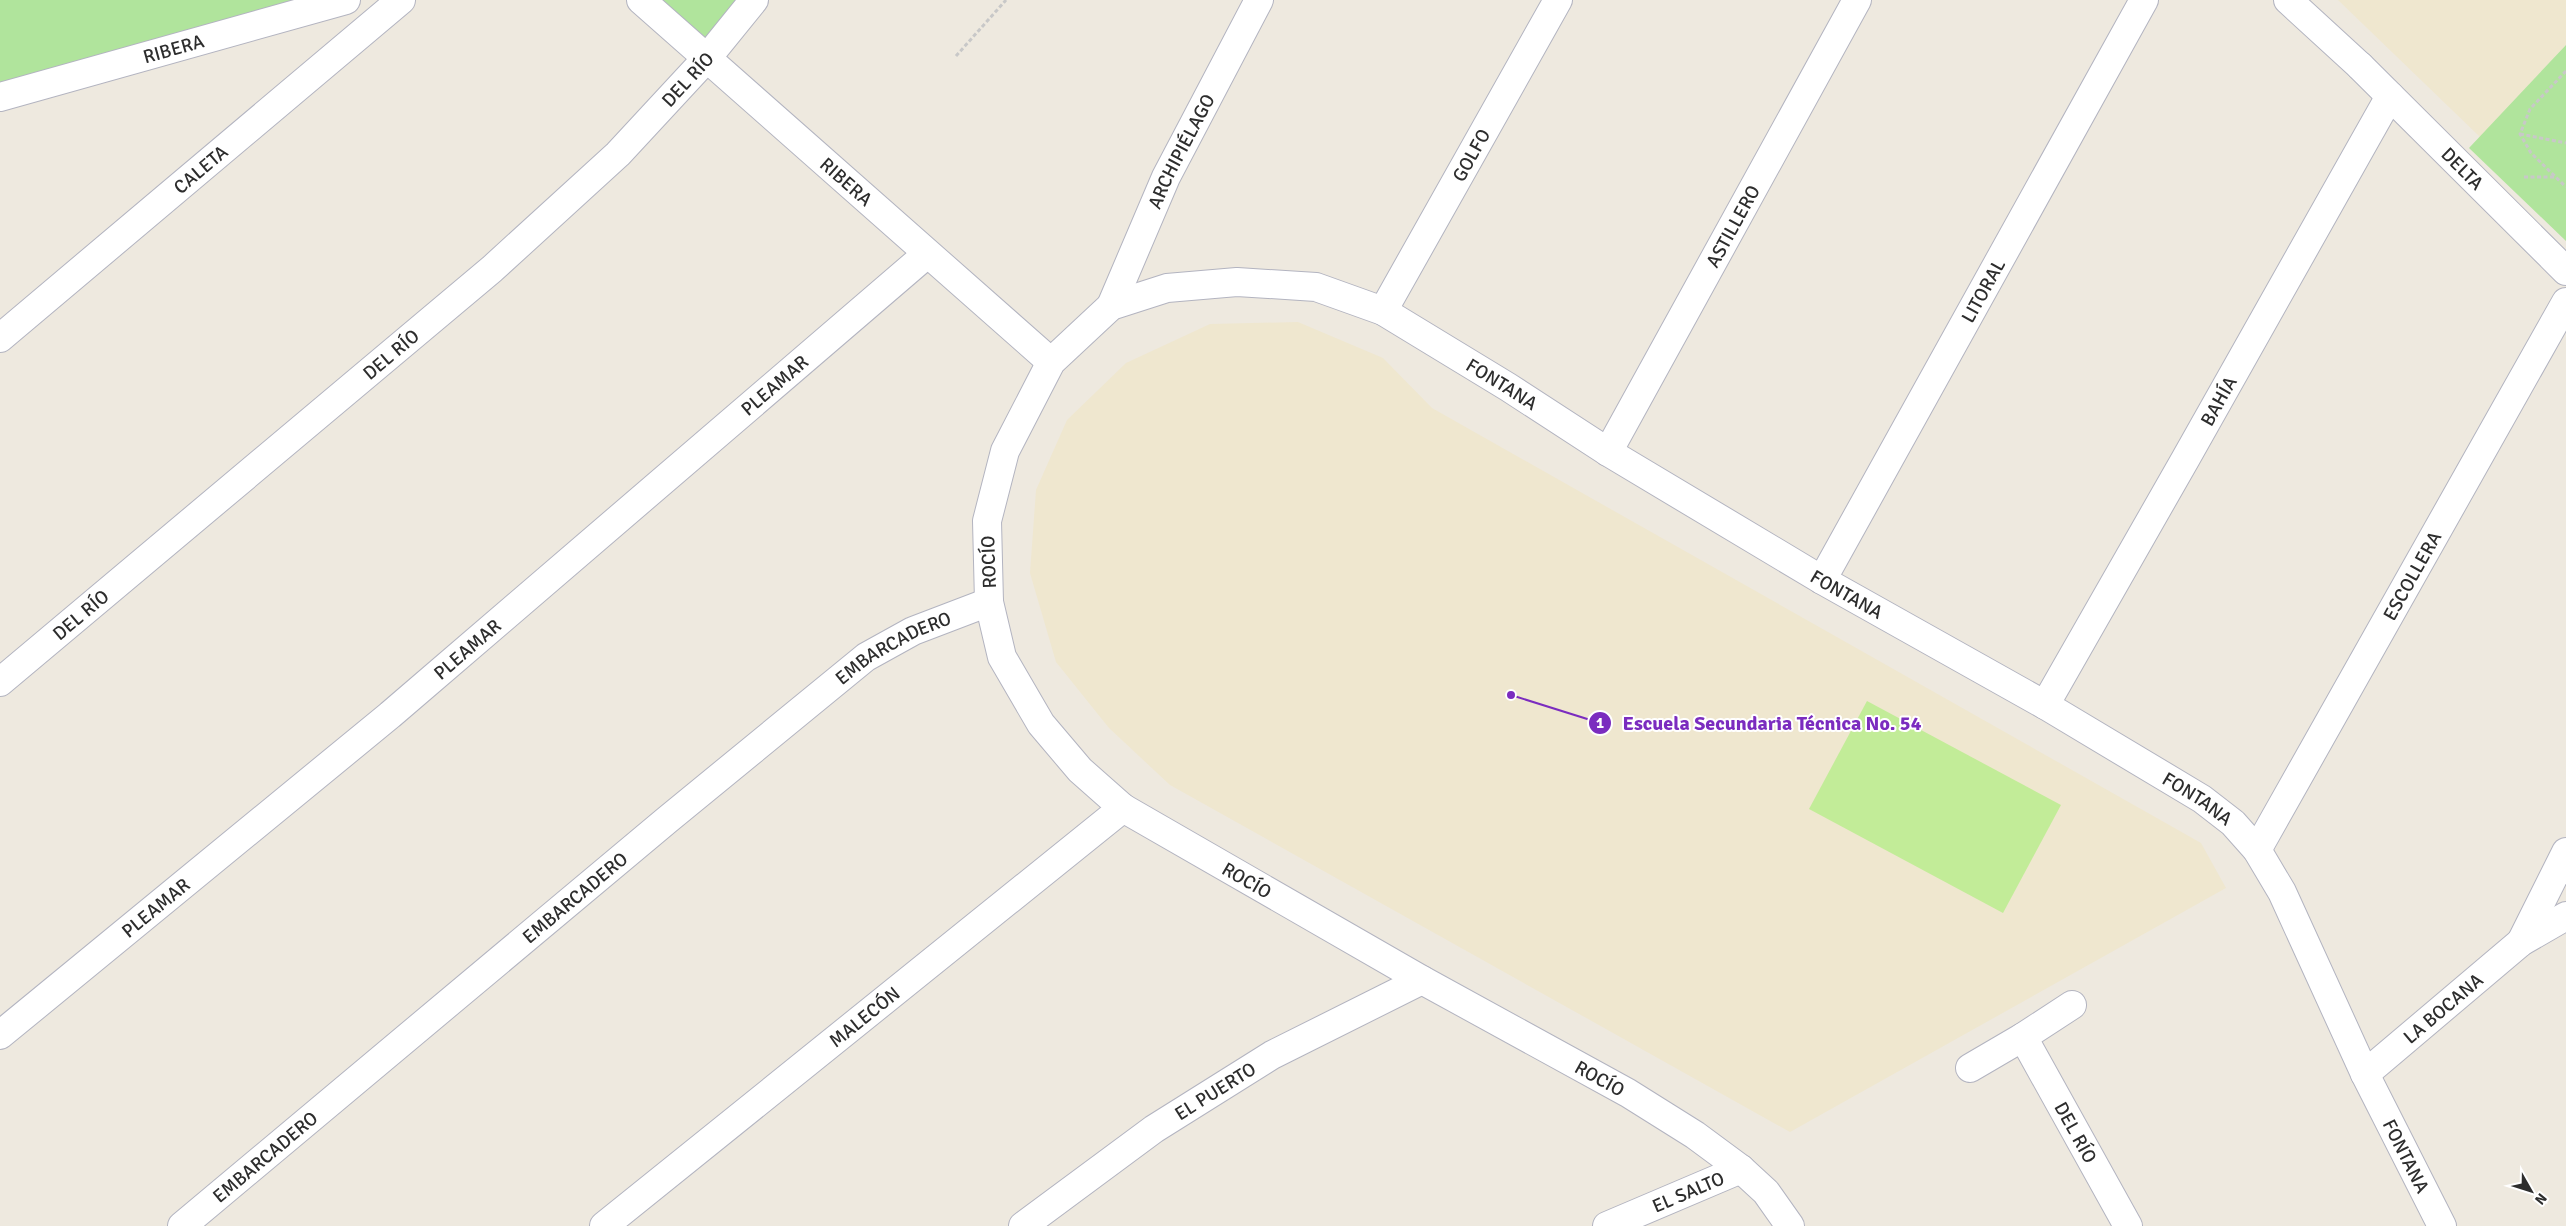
<svg xmlns="http://www.w3.org/2000/svg" width="2566" height="1226" viewBox="0 0 2566 1226" font-family="Signika,sans-serif">
<style>
.education{fill:#efe7cf}
.green{fill:#b0e49c}
.pitch{fill:#c2ec98}
.lines{fill:none;stroke-linecap:round;stroke-linejoin:round}
.pedestrian-casing{stroke:#b3b4c0;stroke-width:30}
.minor-casing{stroke:#b3b4c0;stroke-width:30}
.tertiary-casing{stroke:#b3b4c0;stroke-width:30}
.path{stroke:#c8c8c8;stroke-width:3;stroke-dasharray:4 2.5;stroke-linecap:butt}
.pedestrian{stroke:#fff;stroke-width:28}
.minor{stroke:#fff;stroke-width:28}
.tertiary{stroke:#fff;stroke-width:28}
.labels{text-anchor:middle;stroke-width:4;stroke-linejoin:round;paint-order:stroke}
.street-label{font-size:19px;fill:#2d2d2d;stroke:#fff}
.leader{fill:none;stroke:#7b2cbf;stroke-width:2}
.callout-dot{fill:#7b2cbf;stroke:#fff;stroke-width:2}
.mark-label{font-size:15px;text-anchor:middle;font-weight:bold;fill:#fff}
.callout-label{font-size:20px;text-anchor:middle;font-weight:bold;fill:#7b2cbf;stroke:#fff;stroke-width:4;stroke-linejoin:round;paint-order:stroke}
</style>
<rect width="100%" height="100%" fill="#eee9df"/>
<!-- education -->
<path class="education" d="M 2338,0 L 2566,0 L 2566,45 L 2480,137 Z
M 1298,322 L 1383,358 L 1432,408 L 2201,843 L 2226,888 L 1790,1132 L 1170,785 L 1109,728 L 1056,662 L 1030,573 L 1036,490 L 1067,420 L 1126,363 L 1210,324 Z"/>
<!-- green -->
<path class="green" d="M 0,0 L 346,0 L 0,97 Z
M 641,0 L 754,0 L 707,58 Z
M 2566,45 L 2566,241 L 2469,148 Z"/>
<!-- pitch -->
<path class="pitch" d="M 1867,701 L 2061,805 L 2003,913 L 1809,809 Z"/>
<g class="lines">
<!-- pedestrian casing -->
<g class="pedestrian-casing">
<path id="pedestrian" d="M 2288,0 L 2360,66"/>
</g>
<!-- minor casing -->
<g class="minor-casing">
<g id="minor">
<path id="s1" d="M 641,0 L 1051,362"/>
<path id="s2" d="M 2360,66 L 2566,271"/>
<path id="s3" d="M 0,97 L 346,0"/>
<path id="s4" d="M 1111,306 L 1166,177 L 1259,0"/>
<path id="s5" d="M 1383,311 L 1558,0"/>
<path id="s6" d="M 0,338 L 401,0"/>
<path id="s7" d="M 1608,452 L 1857,0"/>
<path id="s8" d="M 1822,580 L 2144,0"/>
<path id="s9" d="M 0,682 L 492,269 L 618,154 L 707,58 L 754,0"/>
<path id="s10" d="M 2045,705 L 2186,458 L 2390,96"/>
<path id="s11" d="M 2257,850 L 2566,302"/>
<path d="M 2521,942 L 2566,852"/>
<path id="s12" d="M 0,1035 L 390,715 L 927,254"/>
<path id="s13" d="M 2023,1037 L 2128,1226"/>
<path d="M 1970,1068 L 2023,1037 L 2072,1005"/>
<path id="s14" d="M 2365,1074 L 2521,942 L 2566,916"/>
<path id="s15" d="M 182,1226 L 667,820 L 866,657 L 913,631 L 989,602"/>
<path id="s16" d="M 604,1226 L 1123,808"/>
<path id="s17" d="M 1023,1226 L 1154,1129 L 1272,1055 L 1422,980"/>
<path id="s18" d="M 1607,1226 L 1741,1169"/>
</g>
</g>
<!-- tertiary casing -->
<g class="tertiary-casing">
<g id="tertiary">
<path id="s19" d="M 1790,1226 L 1766,1192 L 1741,1169 L 1695,1135 L 1628,1093 L 1422,980 L 1123,808 L 1080,770 L 1041,724 L 1002,657 L 989,602 L 987,521 L 1005,451 L 1051,362 L 1111,306 L 1167,288 L 1237,282 L 1316,287 L 1383,311 L 1508,387 L 1608,452 L 1822,580 L 2045,705 L 2202,799 L 2233,823 L 2257,850 L 2282,892 L 2365,1074 L 2442,1226"/>
</g>
</g>
<!-- path -->
<path class="path" d="M 956,56 L 1006,0
M 2566,71 L 2530,109 L 2520,134 L 2531,153 L 2566,187
M 2520,134 L 2566,143
M 2524,177 L 2555,177"/>
<!-- pedestrian -->
<use href="#pedestrian" class="pedestrian"/>
<!-- minor -->
<use href="#minor" class="minor"/>
<!-- tertiary -->
<use href="#tertiary" class="tertiary"/>
</g>
<g class="labels">
<!-- street labels -->
<g class="street-label">
<text dy="7" stroke="none"><textPath href="#s3" startOffset="180">RIBERA</textPath></text>
<text dy="7" stroke="none"><textPath href="#s9" startOffset="915">DEL RÍO</textPath></text>
<text dy="7" stroke="none"><textPath href="#s4" startOffset="170">ARCHIPIÉLAGO</textPath></text>
<text dy="7" stroke="none"><textPath href="#s5" startOffset="179">GOLFO</textPath></text>
<text dy="7" stroke="none"><textPath href="#s6" startOffset="262">CALETA</textPath></text>
<text dy="7" stroke="none"><textPath href="#s2" startOffset="145">DELTA</textPath></text>
<text dy="7" stroke="none"><textPath href="#s1" startOffset="274">RIBERA</textPath></text>
<text dy="7" stroke="none"><textPath href="#s7" startOffset="258">ASTILLERO</textPath></text>
<text dy="7" stroke="none"><textPath href="#s8" startOffset="331">LITORAL</textPath></text>
<text dy="7" stroke="none"><textPath href="#s9" startOffset="510">DEL RÍO</textPath></text>
<text dy="7" stroke="none"><textPath href="#s19" startOffset="1798">FONTANA</textPath></text>
<text dy="7" stroke="none"><textPath href="#s12" startOffset="1011">PLEAMAR</textPath></text>
<text dy="7" stroke="none"><textPath href="#s10" startOffset="350">BAHÍA</textPath></text>
<text transform="translate(988 562) rotate(-92)" y="7">ROCÍO</text>
<text dy="7" stroke="none"><textPath href="#s11" startOffset="315">ESCOLLERA</textPath></text>
<text dy="7" stroke="none"><textPath href="#s19" startOffset="2202">FONTANA</textPath></text>
<text dy="7" stroke="none"><textPath href="#s9" startOffset="105">DEL RÍO</textPath></text>
<text dy="7" stroke="none"><textPath href="#s12" startOffset="606">PLEAMAR</textPath></text>
<text dy="7" stroke="none"><textPath href="#s15" startOffset="918">EMBARCADERO</textPath></text>
<text dy="7" stroke="none"><textPath href="#s19" startOffset="2608">FONTANA</textPath></text>
<text transform="translate(1247 880) rotate(30)" y="7">ROCÍO</text>
<text dy="7" stroke="none"><textPath href="#s15" startOffset="512">EMBARCADERO</textPath></text>
<text dy="7" stroke="none"><textPath href="#s12" startOffset="201">PLEAMAR</textPath></text>
<text dy="7" stroke="none"><textPath href="#s14" startOffset="102">LA BOCANA</textPath></text>
<text dy="7" stroke="none"><textPath href="#s16" startOffset="334">MALECÓN</textPath></text>
<text transform="translate(1600 1078) rotate(29)" y="7">ROCÍO</text>
<text dy="7" stroke="none"><textPath href="#s17" startOffset="235">EL PUERTO</textPath></text>
<text dy="7" stroke="none"><textPath href="#s13" startOffset="109">DEL RÍO</textPath></text>
<text dy="7" stroke="none"><textPath href="#s19" startOffset="3028">FONTANA</textPath></text>
<text dy="7" stroke="none"><textPath href="#s15" startOffset="108">EMBARCADERO</textPath></text>
<text dy="7" stroke="none"><textPath href="#s18" startOffset="88">EL SALTO</textPath></text>
</g>
</g>
<!-- callouts -->
<path class="leader" d="M1511 695L1600 723"/>
<g class="callout-dot">
<circle cx="1511" cy="695" r="5"/>
<circle cx="1600" cy="723" r="12"/>
</g>
<g class="mark-label">
<text x="1600" y="728">1</text>
</g>
<g class="callout-label">
<text x="1772" y="730">Escuela Secundaria Técnica No. 54</text>
</g>
<!-- north arrow -->
<g transform="translate(2531 1191) rotate(129)" stroke="#ffffff" stroke-width="4" paint-order="stroke">
<path d="M0-4L9 19L0 12L-9 19Z" fill="#2d2d2d"/>
<text y="-8" font-size="14" font-weight="bold" text-anchor="middle" fill="#2d2d2d">N</text>
</g>
</svg>
